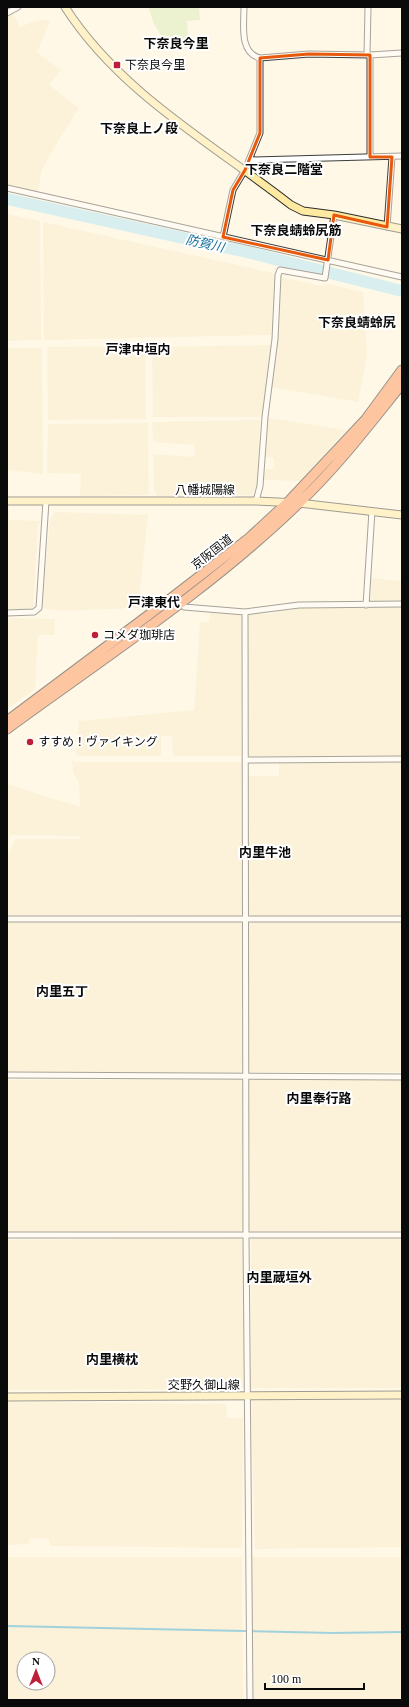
<svg xmlns="http://www.w3.org/2000/svg" width="409" height="1707" viewBox="0 0 409 1707" font-family="'Times New Roman','Noto Sans JP',serif">
<style>
.farmland{fill:#f5ecc7;fill-rule:evenodd}
.green{fill:#d5eab1}
.lines{fill:none;stroke-linecap:round;stroke-linejoin:round}
.stream{stroke:#2fa3d1;stroke-width:2}
.river{stroke:#aae4f8;stroke-width:12}
.street-casing{stroke:#3d3d3d;stroke-width:7}
.secondary-casing{stroke:#2c2c2c;stroke-width:9}
.highway-casing{stroke:#1b1b1b;stroke-width:11}
.street{stroke:#fff;stroke-width:5}
.secondary{stroke:#ffeaa2;stroke-width:7}
.highway{stroke:#fa874a;stroke-width:9}
.marked{fill:none;stroke:#e8590c;stroke-width:3;stroke-linejoin:round}
.poi-dot{fill:#be1f38;stroke:#fff;stroke-width:1.5}
.labels{text-anchor:middle;stroke-width:4;stroke-linejoin:round;paint-order:stroke}
.poi-label{font-size:12px;fill:#0a0a0a;stroke:#fff;text-anchor:start}
.street-label{font-size:12px;fill:#0a0a0a;stroke:#fff}
.neighbourhood-label{font-size:13px;font-weight:bold;fill:#0a0a0a;stroke:#fff}
.water-label{font-size:13px;font-style:italic;fill:#11719e;stroke:#fff}
</style>
<rect width="100%" height="100%" fill="#fff8e7"/>
<!-- farmland -->
<path class="farmland" d="M 13,13 L 20,27 L 32,22 L 45,19 L 50,21 L 37,52 L 61,70 L 49,85 L 79,108 L 58,141 L 41,172 L 38,193 L 7,186 L 7,17 Z
M 7,214 L 40,221 L 41,340 L 7,341 Z
M 43,222 L 269,272 L 274,274 L 271,335 L 44,340 Z
M 281,277 L 322,286 L 328,284 L 363,292 L 367,356 L 358,402 L 270,387 L 279,335 Z
M 271,345 L 262,415 L 259,417 L 153,417 L 152,349 L 154,347 Z
M 143,346 L 145,347 L 146,419 L 48,420 L 47,347 Z
M 7,348 L 42,348 L 43,474 L 7,470 Z
M 268,418 L 346,430 L 300,481 L 263,480 L 266,469 L 274,469 L 274,458 L 264,457 Z
M 260,420 L 257,485 L 252,495 L 157,496 L 154,490 L 153,454 L 194,457 L 195,445 L 153,442 L 152,422 Z
M 148,423 L 149,495 L 80,496 L 81,474 L 47,473 L 48,424 Z
M 7,506 L 9,506 L 9,520 L 41,521 L 38,526 L 33,610 L 7,611 Z
M 55,512 L 148,515 L 138,608 L 61,611 L 46,609 L 42,606 L 44,571 L 45,571 L 50,519 Z
M 371,578 L 402,581 L 402,602 L 375,602 L 370,600 Z
M 402,607 L 402,756 L 249,756 L 247,752 L 247,615 L 249,613 L 269,614 L 296,608 Z
M 210,612 L 242,614 L 241,756 L 173,756 L 172,736 L 161,736 L 161,756 L 79,756 L 76,754 L 79,721 L 194,710 L 200,622 L 209,622 Z
M 7,618 L 55,619 L 54,635 L 38,635 L 35,689 L 7,709 Z
M 72,760 L 74,762 L 241,762 L 242,764 L 242,913 L 240,916 L 7,915 L 7,857 L 15,839 L 80,839 L 80,836 L 11,835 L 7,844 L 7,784 L 80,807 L 79,783 L 73,773 Z
M 279,761 L 402,761 L 402,915 L 250,916 L 247,913 L 247,776 L 279,776 Z
M 7,921 L 241,922 L 243,924 L 243,1070 L 238,1073 L 7,1074 Z
M 250,921 L 402,921 L 402,1072 L 250,1072 L 248,1069 L 248,924 Z
M 402,1078 L 402,1231 L 252,1232 L 249,1229 L 248,1081 L 250,1079 Z
M 240,1079 L 243,1082 L 244,1226 L 240,1231 L 7,1233 L 7,1080 Z
M 402,1237 L 402,1388 L 250,1388 L 251,1239 Z
M 240,1238 L 244,1243 L 244,1387 L 242,1389 L 7,1390 L 7,1240 Z
M 251,1400 L 402,1400 L 402,1547 L 255,1549 Z
M 7,1402 L 226,1404 L 227,1418 L 243,1418 L 242,1548 L 50,1546 L 49,1539 L 30,1538 L 29,1544 L 7,1545 Z
M 7,1557 L 242,1557 L 243,1700 L 7,1700 ZM 24,1659 L 48,1659 L 48,1683 L 24,1683 Z
M 252,1557 L 402,1557 L 402,1700 L 250,1700 Z"/>
<!-- green -->
<path class="green" d="M 148,7 L 199,7 L 200,20 L 187,21 L 189,48 L 175,49 L 171,52 L 154,24 Z"/>
<g class="lines">
<!-- stream -->
<path class="stream" d="M 7,1626 L 332,1633 L 402,1632"/>
<!-- river -->
<path class="river" d="M 7,199 L 251,253 L 402,291"/>
<!-- street casing -->
<g class="street-casing">
<path id="street" d="M 244,7 C 244,24 239,53 260,58 L 309,54 L 370,55 L 402,53
M 7,13 L 18,7
M 367,55 L 368,7
M 370,55 L 370,157
M 250,160 L 402,156
M 7,188 L 402,277
M 387,227 L 392,157
M 223,237 L 233,190 L 245,170 L 260,133 L 260,58
M 256,501 L 260,486 L 265,417 L 275,339 L 278,275 L 280,270 L 325,278 L 334,215
M 180,603 L 184,607 L 245,612 L 299,605 L 402,604
M 366,605 L 372,511
M 245,612 L 246,1237 L 250,1700
M 7,613 L 34,612 L 39,608 L 46,501
M 245,760 L 402,759
M 7,919 L 402,919
M 7,1075 L 402,1077
M 7,1235 L 402,1235"/>
</g>
<!-- secondary casing -->
<g class="secondary-casing">
<path id="secondary" d="M 65,7 C 120,93 213,144 291,205 L 303,211 L 334,215 L 402,229
M 7,501 L 256,501 L 299,503 L 402,515
M 7,1397 L 402,1395"/>
</g>
<!-- highway casing -->
<g class="highway-casing">
<path id="highway" d="M 7,721 L 174,596 L 249,538 L 288,502 L 366,419 L 402,370
M 7,729 C 104,658 213,587 299,503 C 337,467 369,425 402,384"/>
</g>
<!-- street -->
<use href="#street" class="street"/>
<!-- secondary -->
<use href="#secondary" class="secondary"/>
<!-- highway -->
<use href="#highway" class="highway"/>
</g>
<!-- marked area -->
<path d="M0 0H409V1707H0ZM 309,54 L 370,55 L 370,157 L 392,157 L 387,227 L 334,215 L 328,260 L 223,237 L 233,190 L 245,170 L 260,133 L 260,58 Z" fill="#fff8e7" fill-opacity=".55" fill-rule="evenodd"/>
<path class="marked" d="M 309,54 L 370,55 L 370,157 L 392,157 L 387,227 L 334,215 L 328,260 L 223,237 L 233,190 L 245,170 L 260,133 L 260,58 Z"/>
<!-- markers -->
<g class="poi-dot">
<rect x="113" y="61" width="8" height="8" rx="2"/>
<circle cx="95" cy="635" r="4"/>
<circle cx="30" cy="742" r="4"/>
</g>
<g class="labels">
<!-- poi labels -->
<g class="poi-label">
<text x="125" y="69">下奈良今里</text>
<text x="103" y="639">コメダ珈琲店</text>
<text x="38" y="746">すすめ！ヴァイキング</text>
</g>
<!-- street labels -->
<g class="street-label">
<text x="205" y="494">八幡城陽線</text>
<text transform="translate(212 552) rotate(-38)" y="4">京阪国道</text>
<text x="204" y="1389">交野久御山線</text>
</g>
<!-- neighbourhood labels -->
<g class="neighbourhood-label">
<text x="176" y="48">下奈良今里</text>
<text x="139" y="133">下奈良上ノ段</text>
<text x="284" y="174">下奈良二階堂</text>
<text x="296" y="235">下奈良蜻蛉尻筋</text>
<text x="357" y="327">下奈良蜻蛉尻</text>
<text x="138" y="354">戸津中垣内</text>
<text x="154" y="607">戸津東代</text>
<text x="265" y="857">内里牛池</text>
<text x="62" y="996">内里五丁</text>
<text x="319" y="1103">内里奉行路</text>
<text x="279" y="1282">内里蔵垣外</text>
<text x="112" y="1364">内里横枕</text>
</g>
<!-- water labels -->
<g class="water-label">
<text transform="translate(205 243) rotate(13)" y="5">防賀川</text>
</g>
</g>
<!-- border -->
<rect width="409" height="1707" fill="none" stroke="#0a0a0a" stroke-width="16"/>
<!-- north arrow -->
<g transform="translate(36 1671)"><circle r="19" fill="#ffffff" stroke="#9d9d9d"/>
<path d="M0-3L7 15L0 10L-7 15Z" fill="#be1f38"/>
<text y="-6" font-size="11" font-weight="bold" text-anchor="middle" fill="#0a0a0a">N</text>
</g>
<!-- scale -->
<path d="M265 1683v6h99v-6" fill="none" stroke="#0a0a0a" stroke-width="2"/>
<text x="271" y="1683" font-size="12" fill="#0a0a0a" stroke="#ffffff" stroke-width="3" paint-order="stroke">100 m</text>
</svg>
